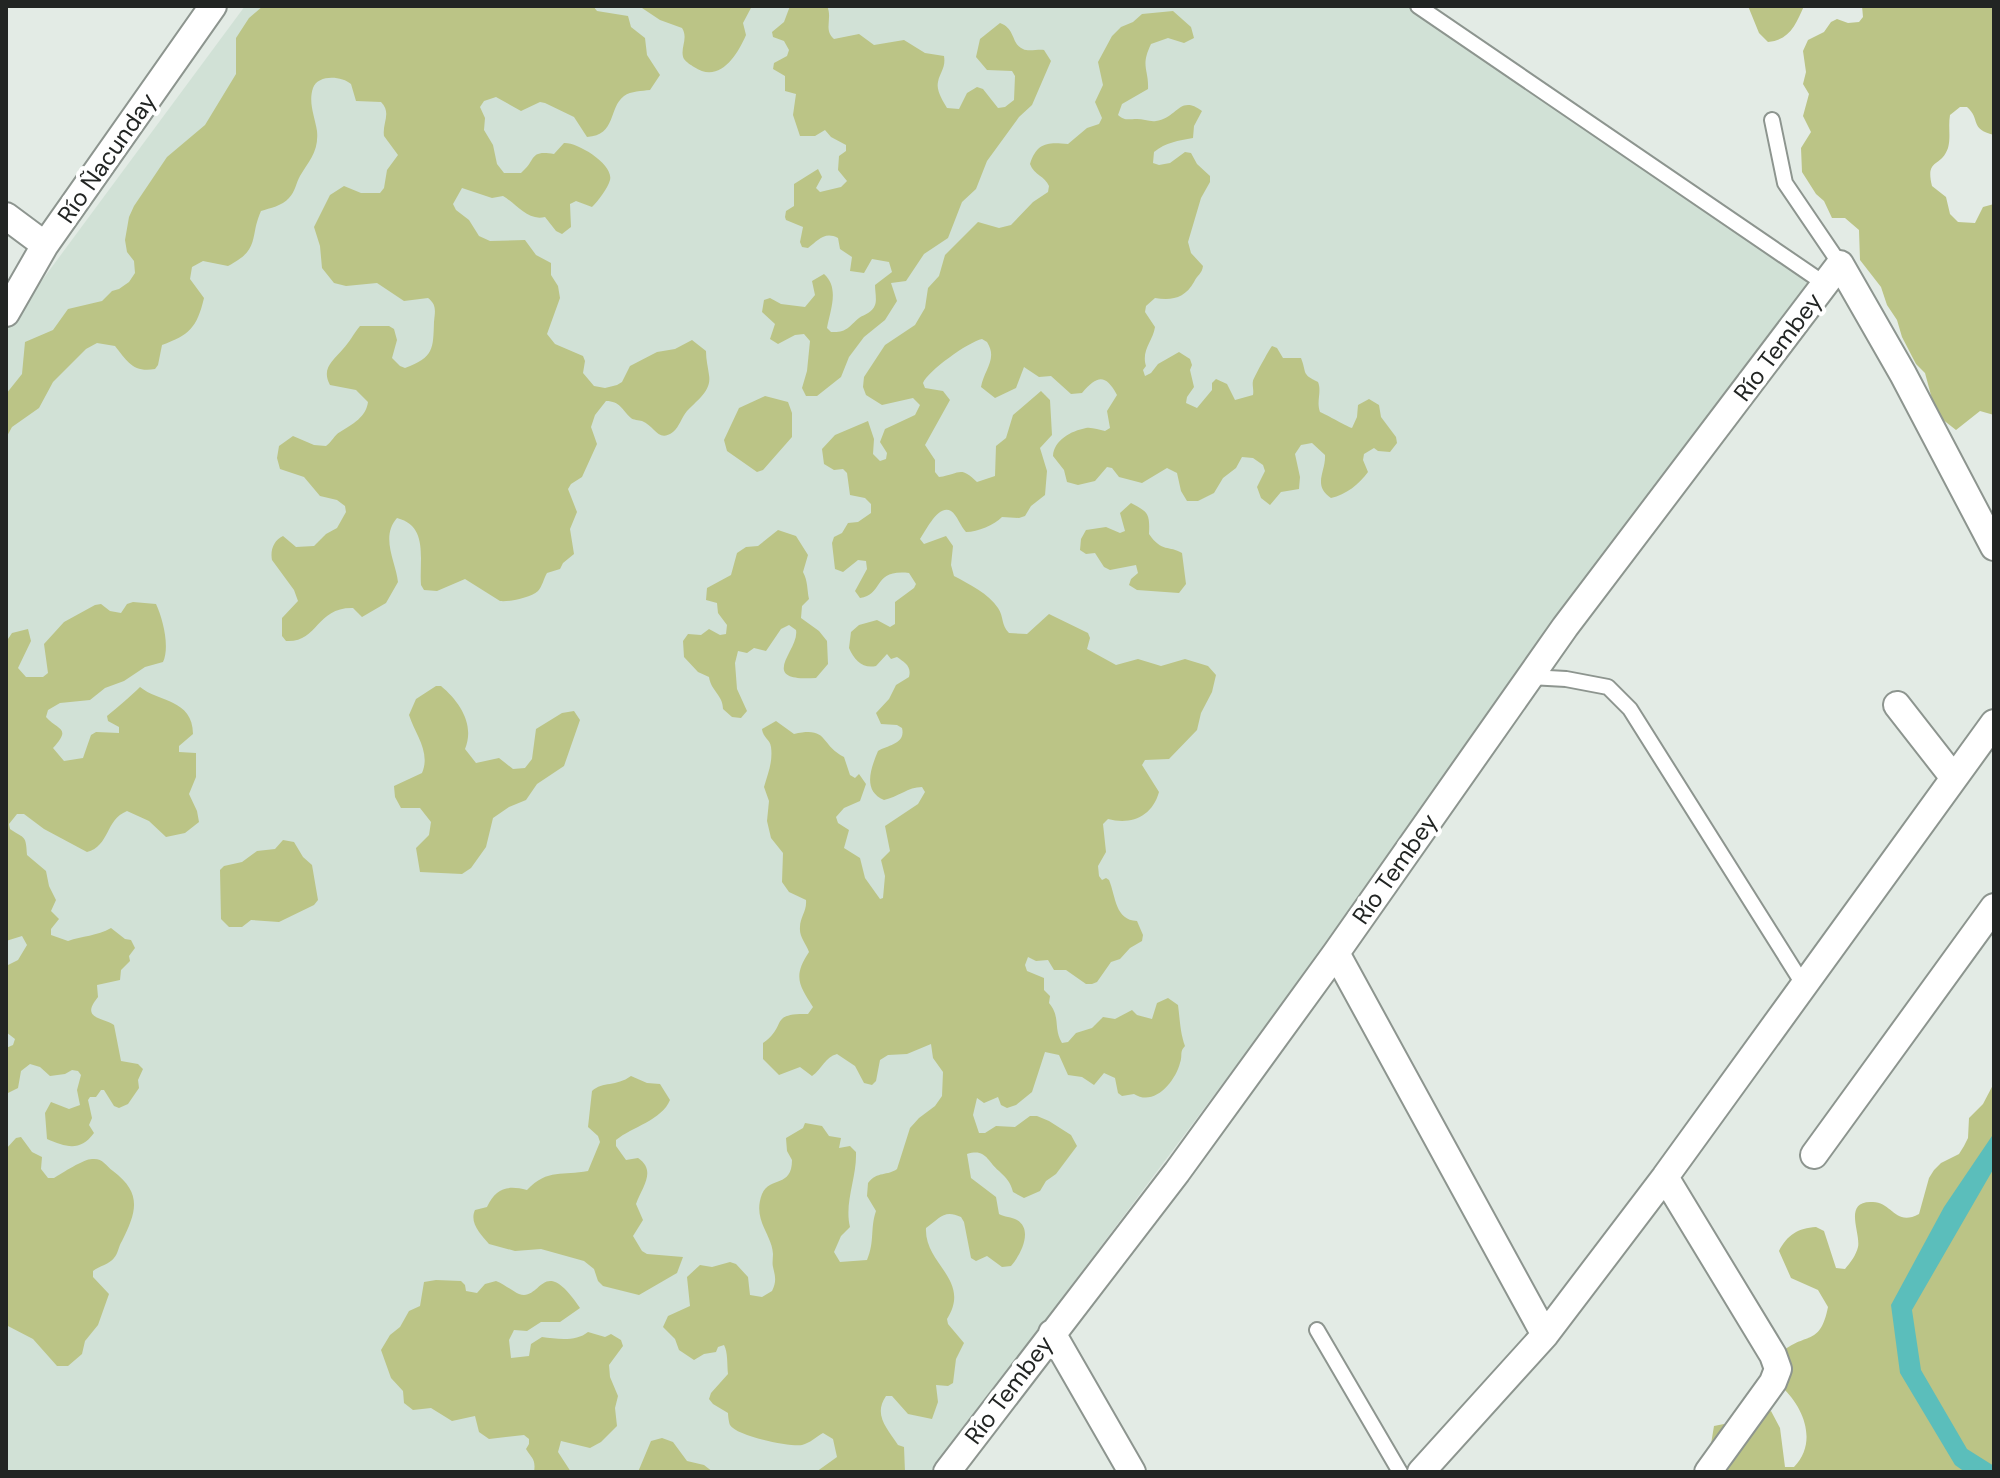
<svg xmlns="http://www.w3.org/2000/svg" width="2000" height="1478" viewBox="0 0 2000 1478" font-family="'DM Sans',sans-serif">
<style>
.built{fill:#d1e1d6}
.green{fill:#bbc486}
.water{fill:#5bbebb}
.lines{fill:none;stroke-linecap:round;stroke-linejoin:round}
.service-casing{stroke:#8d958f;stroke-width:18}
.minor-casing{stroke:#8d958f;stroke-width:30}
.service{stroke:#fff;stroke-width:14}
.minor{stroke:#fff;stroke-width:26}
.labels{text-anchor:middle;stroke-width:8;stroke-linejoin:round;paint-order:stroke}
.street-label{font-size:24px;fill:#222523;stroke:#fff}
</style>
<rect width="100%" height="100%" fill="#e3ebe5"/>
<!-- built -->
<path class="built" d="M 245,6 L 1416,6 L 1818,288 L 932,1472 L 6,1472 L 6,329 Z"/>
<!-- green -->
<path class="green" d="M 263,6 L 593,6 L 597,11 L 628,16 L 631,27 L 645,38 L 647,55 L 660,75 L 650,90 C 642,91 631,91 624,96 C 608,108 617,135 587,137 L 574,117 L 545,103 L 540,102 L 521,111 L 496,97 L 484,101 L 480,107 L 485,118 L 484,130 L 493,145 L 497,164 L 504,173 L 521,173 C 537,160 528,150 554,154 L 564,143 C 577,142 614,164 610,180 C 608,188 598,201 592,207 L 576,201 L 570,204 L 571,227 L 562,234 L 556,231 L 545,217 C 527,221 518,205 503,196 L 492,198 L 462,188 L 453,204 L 456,210 L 469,220 L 479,236 L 490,241 L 525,240 L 536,255 L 551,263 L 551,275 L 558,286 L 560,298 L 547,334 L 555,344 L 583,356 L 585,361 L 583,373 L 594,386 L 605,388 L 617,385 L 622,382 L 630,366 L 657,352 L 675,349 L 692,340 L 706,351 C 706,360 708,367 709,375 C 712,391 696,401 687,411 C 681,418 680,426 673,432 C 658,443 655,426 642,421 C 639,420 633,420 631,418 C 622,410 620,401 606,401 L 595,415 L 591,427 L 597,444 L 582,477 L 571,484 L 568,489 L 577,512 L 570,529 L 574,554 L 563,563 L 560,569 L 547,573 C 544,578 542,587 538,591 C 530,598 509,602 500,601 L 465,579 L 437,591 L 424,590 L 421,585 C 419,560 429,526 397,518 C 380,537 396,562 398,582 L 386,603 L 362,617 L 353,608 C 316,607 318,643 286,641 L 282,636 L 282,618 L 298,601 L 294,590 L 272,560 C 270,550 274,540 283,536 L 296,547 L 314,546 L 326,534 L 337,528 L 346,512 L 345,506 L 337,500 L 320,496 L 304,477 L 280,469 L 277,458 L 279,446 L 293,436 L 314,445 L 326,446 C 332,442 334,435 340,432 C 353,424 366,417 368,402 L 356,390 L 330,385 C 321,368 333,361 343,349 C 349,343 354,333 360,326 L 389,326 L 394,329 L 397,340 L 392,358 L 400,366 L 405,368 C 434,357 433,349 434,322 C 435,311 437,305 428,298 L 404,301 L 377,283 L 346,286 L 334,283 L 322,268 L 320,246 L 314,227 L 330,195 L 344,186 L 361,193 L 380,193 L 384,188 L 387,170 L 398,155 L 384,136 C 382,123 392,113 381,102 L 356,101 L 351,84 C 342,76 318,74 313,88 C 308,103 315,117 317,131 C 319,151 309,161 300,176 C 296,183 295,192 289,198 C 282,206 270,208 261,211 C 249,238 261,249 228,266 L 203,261 L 192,267 L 190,279 L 204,298 C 197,328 189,335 162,345 L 158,365 L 155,369 C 133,373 127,361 115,346 L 97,343 L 86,349 L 53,382 L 39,408 L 12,427 L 6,438 L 6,394 L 22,374 L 25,342 L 53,330 L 68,309 L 102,301 L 112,291 L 119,289 L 129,282 L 135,273 L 134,261 L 127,252 L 125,240 L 129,217 L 134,206 L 167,157 L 205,125 L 236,74 L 236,38 L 249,18 Z
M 639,6 L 752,6 L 743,23 L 746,35 C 737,56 719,84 694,67 C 691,65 686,62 684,59 C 679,49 689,39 682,28 L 660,20 Z
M 790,6 L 827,6 C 833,18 823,30 834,39 L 859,34 L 874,45 L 904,40 L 925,53 L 944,56 C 946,68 940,72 938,82 C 936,91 943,101 947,108 L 959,109 L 967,93 L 977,87 L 983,89 L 998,108 L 1005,107 L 1014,100 L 1015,76 L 1012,71 L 987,70 L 976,57 L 980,39 L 1000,23 C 1016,29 1011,44 1023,49 C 1028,52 1038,49 1044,50 L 1051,61 L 1032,105 L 1019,117 L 987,161 L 976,189 L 962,202 L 948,238 L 924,254 L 906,281 L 891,283 L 897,301 L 885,320 L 864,337 L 849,357 L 841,377 L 817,396 L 806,396 L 802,388 L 807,371 L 810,341 L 804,334 L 795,335 L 778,344 L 770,339 L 775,324 L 762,312 L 764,300 L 770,298 L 781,304 L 805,307 L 815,295 L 812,281 L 824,274 C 840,288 830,311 827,328 L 831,332 C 847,333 848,327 859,318 C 865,314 872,313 875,305 C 877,300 875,291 875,285 L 892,272 L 889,262 L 872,259 L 864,273 L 850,271 L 852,257 L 840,249 L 838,238 C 824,231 818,241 808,248 L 802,247 L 800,242 L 803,227 L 786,220 L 785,217 L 786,211 L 794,206 L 794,184 L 818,169 L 822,177 L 816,188 L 820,192 L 841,187 L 847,181 L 838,170 L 839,156 L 846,151 L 846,145 L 831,137 L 825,130 L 815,136 L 800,136 L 793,115 L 796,94 L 785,91 L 785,76 L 773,69 L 774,63 L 787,56 L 789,50 L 784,41 L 773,37 L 772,32 L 784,22 Z
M 1748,6 L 1804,6 C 1796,24 1790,40 1768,42 L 1759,33 Z
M 1862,6 L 1994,6 L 1994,135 C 1969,129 1981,119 1967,107 L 1960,107 L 1950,115 C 1948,127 1951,137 1948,148 C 1941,168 1925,158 1932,186 L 1946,197 L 1950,214 L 1958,222 L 1975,223 L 1983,207 L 1994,204 L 1994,415 L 1980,411 L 1956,430 L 1942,419 L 1935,410 L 1925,373 L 1916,364 L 1902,337 L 1897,320 L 1887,305 L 1881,287 L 1860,260 L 1859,230 L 1845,218 L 1832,218 L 1824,201 L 1816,194 L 1802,172 L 1801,148 L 1811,132 L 1803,116 L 1809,94 L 1803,84 L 1806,72 L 1803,51 L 1808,40 L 1824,32 L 1831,22 L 1837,19 L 1848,23 L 1859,22 L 1863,17 Z
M 1173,11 L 1191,27 L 1194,38 L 1184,43 L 1168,38 L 1151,44 C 1140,67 1149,69 1148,89 L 1122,104 L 1118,115 C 1125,121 1128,119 1137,119 C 1143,119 1150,122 1156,121 C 1177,119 1179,94 1202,111 L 1194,126 L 1193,138 C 1178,141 1166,142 1154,152 L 1153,163 L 1159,165 L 1170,163 L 1185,152 L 1191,153 L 1197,164 L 1210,176 L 1210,182 L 1201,198 L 1188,242 L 1191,253 L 1203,266 C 1202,274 1197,275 1194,282 C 1185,298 1172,301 1155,298 L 1146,306 L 1145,312 L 1155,327 C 1153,341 1141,350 1146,366 L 1143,370 L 1145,376 L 1151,373 L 1158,364 L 1179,352 L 1190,359 L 1192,365 L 1190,370 L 1194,387 L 1187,397 L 1186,403 L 1197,408 L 1212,390 L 1212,383 L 1216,379 L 1227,384 L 1235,400 L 1253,395 C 1254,390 1252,385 1253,381 C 1253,379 1270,348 1272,346 L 1277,348 L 1283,358 L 1301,358 C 1307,373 1301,374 1318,382 C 1322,392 1316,401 1320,412 C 1325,414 1350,428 1352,428 L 1357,417 L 1358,405 L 1369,399 L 1379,405 L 1381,417 L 1396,437 L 1397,443 L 1390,452 L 1378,451 L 1374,448 L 1364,454 L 1363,460 L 1368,472 C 1359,484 1346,495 1331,498 C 1312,485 1326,472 1325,455 L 1312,443 L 1301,445 L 1295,454 L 1300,477 L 1299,489 L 1281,492 L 1270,505 L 1261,498 L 1257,487 L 1265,471 L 1263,465 L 1253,458 L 1242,457 L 1236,468 L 1223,478 L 1214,493 L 1198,501 L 1187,501 L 1181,491 L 1177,473 L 1167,468 L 1142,483 L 1119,477 L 1112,468 L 1107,467 L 1095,481 L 1078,485 L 1067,482 L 1064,470 L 1053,456 C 1054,440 1071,431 1086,428 C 1092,427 1099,430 1105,431 L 1110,428 L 1107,411 L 1117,395 C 1105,373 1097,376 1082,393 L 1071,394 L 1051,376 L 1039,377 L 1024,367 L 1016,388 L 995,398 L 981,387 C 984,370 998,359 987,342 L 982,339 C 968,342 928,371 923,383 L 925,388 L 943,391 L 950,400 L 925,445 L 935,460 L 935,472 L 939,477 C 960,474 960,465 977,482 L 995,476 L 996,446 L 1006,438 L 1013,415 L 1041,391 L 1050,400 L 1052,435 L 1040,448 L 1047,471 L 1045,495 L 1031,506 L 1025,516 L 1019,518 L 1002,517 C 994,525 978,532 966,532 C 961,527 957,515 951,511 C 938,504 926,531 920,539 L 924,544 L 946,536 L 953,546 L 951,565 L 954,576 C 969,584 989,594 998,608 C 1004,617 1001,625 1009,633 L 1027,634 L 1049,614 L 1088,633 L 1090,638 L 1087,649 L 1116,665 L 1138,659 L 1161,666 L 1185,659 L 1208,666 L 1216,675 L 1212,692 L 1201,713 L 1197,730 L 1169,759 L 1145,760 L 1142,765 L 1159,792 C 1152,817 1131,825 1108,819 L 1103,824 L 1106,852 L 1098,866 L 1099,876 L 1102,880 L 1106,878 L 1109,880 C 1116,897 1115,920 1137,921 L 1143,935 L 1142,941 L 1130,948 L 1120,959 L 1111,962 L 1097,982 L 1092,984 L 1086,984 L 1066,970 L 1054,970 L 1048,960 L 1036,961 L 1028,957 L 1025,965 L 1027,971 L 1044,978 L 1044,990 L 1050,996 L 1049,1003 C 1061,1017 1053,1028 1062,1043 L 1068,1042 L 1076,1033 L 1092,1028 L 1103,1017 L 1115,1019 L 1132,1010 L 1137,1015 L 1152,1019 L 1157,1003 L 1168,998 L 1178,1005 C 1180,1020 1180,1032 1185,1046 C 1179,1052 1183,1055 1180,1063 C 1175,1082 1154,1107 1134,1094 L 1122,1096 L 1118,1093 L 1115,1078 L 1104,1073 L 1094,1085 L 1082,1077 L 1068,1075 L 1059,1055 L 1045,1052 L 1032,1092 L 1016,1105 L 1007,1108 L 1001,1105 L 998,1097 L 984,1103 L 977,1098 L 973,1115 L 979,1133 L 985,1133 L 996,1126 L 1015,1127 L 1030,1116 L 1037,1116 L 1049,1121 L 1071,1135 L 1077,1146 L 1056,1174 L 1046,1181 L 1040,1191 L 1024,1198 L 1013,1192 C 1010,1181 1007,1179 999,1171 C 987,1161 986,1148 967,1154 L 971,1178 L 996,1197 L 999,1214 C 1004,1217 1012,1217 1017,1220 C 1034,1230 1020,1256 1011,1266 L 1002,1267 L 987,1256 L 976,1261 L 971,1258 L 964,1222 L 961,1217 C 944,1209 940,1218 926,1228 C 924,1264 972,1280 947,1319 L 948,1324 L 964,1343 L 956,1359 L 953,1383 L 948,1386 L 936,1385 L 938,1402 L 932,1419 L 908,1414 L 892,1396 L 886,1396 C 873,1415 887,1428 898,1445 L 904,1447 L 905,1472 L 816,1472 L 837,1457 L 833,1439 L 823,1433 C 816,1437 810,1443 802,1445 C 790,1447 736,1436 730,1425 C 729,1423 728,1416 728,1413 L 713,1404 L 709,1399 L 711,1393 L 728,1374 C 727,1365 728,1352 724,1345 L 718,1347 L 716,1352 L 704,1354 L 694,1360 L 679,1350 L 675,1339 L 663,1327 L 668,1316 L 690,1306 L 687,1277 L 700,1265 L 712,1267 L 730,1262 L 736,1264 L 748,1277 L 750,1295 L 762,1297 L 772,1291 C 777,1281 775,1276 773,1267 C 772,1263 773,1258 773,1254 C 772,1234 752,1220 762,1194 C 770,1176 792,1188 792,1160 L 787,1151 L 786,1138 L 803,1128 L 805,1123 L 822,1126 L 829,1136 L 841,1138 L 839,1148 L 850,1146 L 856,1152 C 857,1178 844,1202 850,1227 L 841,1236 L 834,1252 L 840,1262 L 867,1260 C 875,1241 870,1228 876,1211 L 867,1196 L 868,1183 C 877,1171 888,1176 897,1169 L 910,1128 L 919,1118 L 935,1106 L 942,1096 L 943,1072 L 933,1058 L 931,1044 L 907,1054 L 888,1055 L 880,1060 L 876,1081 L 872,1085 L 864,1083 L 855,1066 L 837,1054 C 825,1057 822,1069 812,1076 L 800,1067 L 779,1075 L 763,1059 L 763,1043 C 788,1026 768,1013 808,1014 L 813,1007 C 800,986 792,977 809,952 C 806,943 799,937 800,927 C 800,917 807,911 806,900 L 789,892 L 782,882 L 783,853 L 771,838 L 767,821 L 769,801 L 764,787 C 768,773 773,762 771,747 C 770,739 763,738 762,729 L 776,721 L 794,734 C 829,726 819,744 844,757 L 850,775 L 855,778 L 859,774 L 866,784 L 860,801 L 844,808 L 836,817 L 838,823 L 849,830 L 844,848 L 860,858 L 865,878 L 880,899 L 883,898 L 885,876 L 881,860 L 890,851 L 885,826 L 918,804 L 925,792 L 922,787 C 908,787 898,797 884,800 C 862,791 871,768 878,751 C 888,745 906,744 902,728 L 897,725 L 881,724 L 876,713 L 889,699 L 896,685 L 909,677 C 912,666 904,662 897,657 L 891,659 L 887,654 L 876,666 C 863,669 854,660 849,648 L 851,632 L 859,625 L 877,620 L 890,627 L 895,624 L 895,602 L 914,588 L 916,584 L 909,573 C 872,569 884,595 860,598 L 855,591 L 867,569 L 866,561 L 858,560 L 843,572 L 835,569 L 832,543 L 834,537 L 842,533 L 848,523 L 858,522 L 871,513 L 871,504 L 865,498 L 850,495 L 847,473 L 843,469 L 834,470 L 824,464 L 822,449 L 835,435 L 868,421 L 874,439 L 873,454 L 880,461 L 886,459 L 887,453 L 880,442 L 885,429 L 915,415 L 920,405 L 913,398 L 882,405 L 866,395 L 863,387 L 864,377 L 885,345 L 915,325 L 925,308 L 928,288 L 939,276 L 945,255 L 978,222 L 999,228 L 1011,225 L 1033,202 L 1048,192 L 1049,186 C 1045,176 1034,175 1030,164 C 1037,142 1048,142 1068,144 L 1087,128 L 1099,124 L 1102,118 L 1095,102 L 1103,85 L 1098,62 L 1112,36 L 1121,27 L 1133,22 L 1142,14 Z
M 765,396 L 788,402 L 792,413 L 792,437 L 763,470 L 757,472 L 727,451 L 724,440 L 739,408 Z
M 1131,503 C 1148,512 1150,513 1149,534 C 1162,553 1169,545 1182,553 L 1186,584 L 1179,593 L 1137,590 L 1129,585 L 1131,579 L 1138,573 L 1136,565 L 1110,570 L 1104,567 L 1095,553 L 1086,554 L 1080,550 L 1081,539 L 1086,530 L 1106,527 L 1120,533 L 1125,531 L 1120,513 Z
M 778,530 L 796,536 L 808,555 L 803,572 C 808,581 807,590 809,599 L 802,606 L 801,618 L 819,631 L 827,641 L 828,664 L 816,678 C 755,682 800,650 796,630 L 789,625 L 781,629 L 766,651 L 754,648 L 747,653 L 738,651 L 735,663 L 737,689 L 747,711 L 741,718 L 732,717 L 723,709 C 723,695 711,691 709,677 L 698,672 L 684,657 L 683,641 L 688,634 L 701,635 L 709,629 L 720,635 L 726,634 L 727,625 L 718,613 L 717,603 L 706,600 L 707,588 L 731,575 L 737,553 L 746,547 L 758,546 Z
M 133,602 L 156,604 C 163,619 170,647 163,662 L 145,667 L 124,681 L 105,688 L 90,700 L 60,703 L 48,710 L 46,717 C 58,731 72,727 53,748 L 64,761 L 83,758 L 91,735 L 96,732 L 119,733 L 119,727 L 108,721 L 107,716 C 118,707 131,696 140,687 C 158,702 193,699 193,734 L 179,746 L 179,752 L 196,753 L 196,777 L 189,794 L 197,811 L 199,822 L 185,833 L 166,837 L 149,821 L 127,811 C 105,820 110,846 87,852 L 44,829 L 24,814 L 17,814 L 9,824 L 10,829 C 25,839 26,835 27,855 L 46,871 L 49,886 L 56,900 L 51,911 L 59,919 L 51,929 L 51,935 L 68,941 C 82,936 97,936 111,928 L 125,939 L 131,940 L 135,948 L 129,956 L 130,961 L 121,970 L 120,980 L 97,985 L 98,997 C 80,1019 102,1017 114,1025 L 121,1061 L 138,1064 L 143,1069 L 138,1080 L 139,1088 L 128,1104 L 119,1108 L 114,1106 L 104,1090 L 101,1090 L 96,1097 L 90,1097 L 88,1100 L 92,1118 L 89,1125 L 94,1133 C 80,1152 66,1147 47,1139 L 45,1113 L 51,1102 L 69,1109 L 80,1105 L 77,1090 L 81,1075 L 78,1071 L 72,1070 L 65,1074 L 50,1076 L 40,1067 L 30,1064 L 21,1071 L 18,1088 L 6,1094 L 6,1048 L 13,1045 L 15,1039 L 6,1032 L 6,966 L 18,960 L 27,945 L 22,936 L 6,941 L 6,642 L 12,633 L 28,629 L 31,641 L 18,668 L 26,677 L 43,677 L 48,673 L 44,644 L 64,622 L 95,605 L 101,604 L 110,611 L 121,613 L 127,604 Z
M 436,686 L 441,686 C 460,702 475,725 465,749 L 476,763 L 499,758 L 513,769 L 525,768 L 532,759 L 536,729 L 562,713 L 574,711 L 580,720 L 564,766 L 537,784 L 526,800 L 509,807 L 493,818 L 486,847 L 471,868 L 462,874 L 420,872 L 416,848 L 429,835 L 431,822 L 420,808 L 401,808 L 395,797 L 394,786 L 422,773 C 431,752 415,734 409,715 L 416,699 Z
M 283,840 L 294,842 L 303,857 L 312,865 L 318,900 L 314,905 L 279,922 L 251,920 L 242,927 L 229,927 L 221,919 L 220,870 L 224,866 L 242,862 L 257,851 L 275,849 Z
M 631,1076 L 647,1083 L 660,1084 L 670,1100 C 662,1120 632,1127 616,1140 L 616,1146 L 626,1160 L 638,1158 C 657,1171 642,1187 636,1204 L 643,1220 L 633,1236 L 642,1251 L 647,1254 L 683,1257 L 677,1273 L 639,1295 L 603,1286 L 598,1281 L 594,1269 L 584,1261 L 541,1249 L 515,1251 L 489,1244 C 481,1234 469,1223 475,1210 L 487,1207 C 496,1188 507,1185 527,1190 C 548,1168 563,1176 588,1171 L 600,1142 L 598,1136 L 588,1127 L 592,1091 C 603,1081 616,1087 631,1076 Z
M 1994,1083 L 1994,1472 L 1699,1472 L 1709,1456 L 1714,1426 L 1724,1424 L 1732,1430 L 1771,1411 L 1780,1428 L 1785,1467 L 1794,1467 C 1818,1442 1804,1408 1782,1387 L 1783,1351 C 1807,1332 1820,1346 1828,1307 L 1818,1290 L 1791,1278 L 1779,1251 C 1787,1235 1798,1228 1816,1227 L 1824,1231 L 1836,1268 L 1845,1269 C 1851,1262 1856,1255 1858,1247 C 1861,1233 1842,1200 1873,1202 C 1892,1202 1895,1227 1919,1214 L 1929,1178 L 1934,1170 L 1941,1163 L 1959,1154 L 1964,1146 L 1968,1138 L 1969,1118 L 1983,1104 Z
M 21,1137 L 32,1152 L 42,1157 L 41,1169 L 48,1178 L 54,1178 C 62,1173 84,1159 92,1159 C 103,1158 105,1165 113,1171 C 142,1193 137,1211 122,1241 C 119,1245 118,1254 114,1258 C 110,1264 99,1266 93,1271 L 93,1277 L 109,1294 L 98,1325 L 85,1341 L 82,1354 L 68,1366 L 57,1366 L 33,1339 L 6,1325 L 6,1149 L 16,1138 Z
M 436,1280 L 461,1281 L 465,1285 L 466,1291 L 477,1293 L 485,1284 L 496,1281 C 504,1284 512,1291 519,1294 C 542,1302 542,1252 580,1308 L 560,1322 L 541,1322 L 527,1331 L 514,1330 L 509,1340 L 511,1358 L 529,1356 L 531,1344 L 542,1337 C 557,1339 576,1342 588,1332 L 605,1337 L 611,1334 L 621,1340 L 623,1346 L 609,1365 L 610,1377 L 618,1396 L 615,1408 L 617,1426 L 601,1442 L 590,1448 L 561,1441 L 558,1452 L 571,1472 L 534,1472 C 536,1459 532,1459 526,1449 L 529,1444 L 529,1439 L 524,1435 L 489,1439 L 479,1432 L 475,1416 L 452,1421 L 431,1408 L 413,1410 L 404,1403 L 403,1391 L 391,1378 L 381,1350 L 390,1335 L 400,1327 L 409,1311 L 420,1306 L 424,1282 Z
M 662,1438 L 673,1442 L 687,1461 L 704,1465 L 713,1472 L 638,1472 L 651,1441 Z"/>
<!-- water -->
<path class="water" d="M 1994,1133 L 1994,1168 L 1912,1310 L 1921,1370 L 1967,1449 L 1994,1466 L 1994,1472 L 1965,1472 L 1955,1465 L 1900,1373 L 1891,1305 L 1944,1207 Z"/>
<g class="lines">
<!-- service casing -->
<g class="service-casing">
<path id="service" d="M 1418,6 L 1825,284
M 1772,120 L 1785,183 L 1840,264
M 1530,677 L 1566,679 L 1608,687 L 1630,709 L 1803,984
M 1317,1330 L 1400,1472"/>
</g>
<!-- minor casing -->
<g class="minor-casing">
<path id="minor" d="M 6,216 L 45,245
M 6,313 L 45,245 L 213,6
M 1897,705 L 1954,778
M 1336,953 L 1545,1335
M 1814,1155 L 1994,907
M 1665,1177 L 1773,1355 L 1778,1369 L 1773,1382 L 1708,1472
M 1052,1333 L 1132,1472
M 947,1472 L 1177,1172 L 1336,953 L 1565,627 L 1840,264 L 1903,374 L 1994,547
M 1421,1472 L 1545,1335 L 1665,1177 L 1994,723"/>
</g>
<!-- service -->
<use href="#service" class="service"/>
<!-- minor -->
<use href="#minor" class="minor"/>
</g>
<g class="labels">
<!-- street labels -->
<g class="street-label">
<text transform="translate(107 158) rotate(-55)" y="8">Río Ñacunday</text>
<text transform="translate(1778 347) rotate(-53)" y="8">Río Tembey</text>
<text transform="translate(1395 869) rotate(-55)" y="8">Río Tembey</text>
<text transform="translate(1009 1390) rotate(-53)" y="8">Río Tembey</text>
</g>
</g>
<!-- border -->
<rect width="2000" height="1478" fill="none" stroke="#222523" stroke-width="16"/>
</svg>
